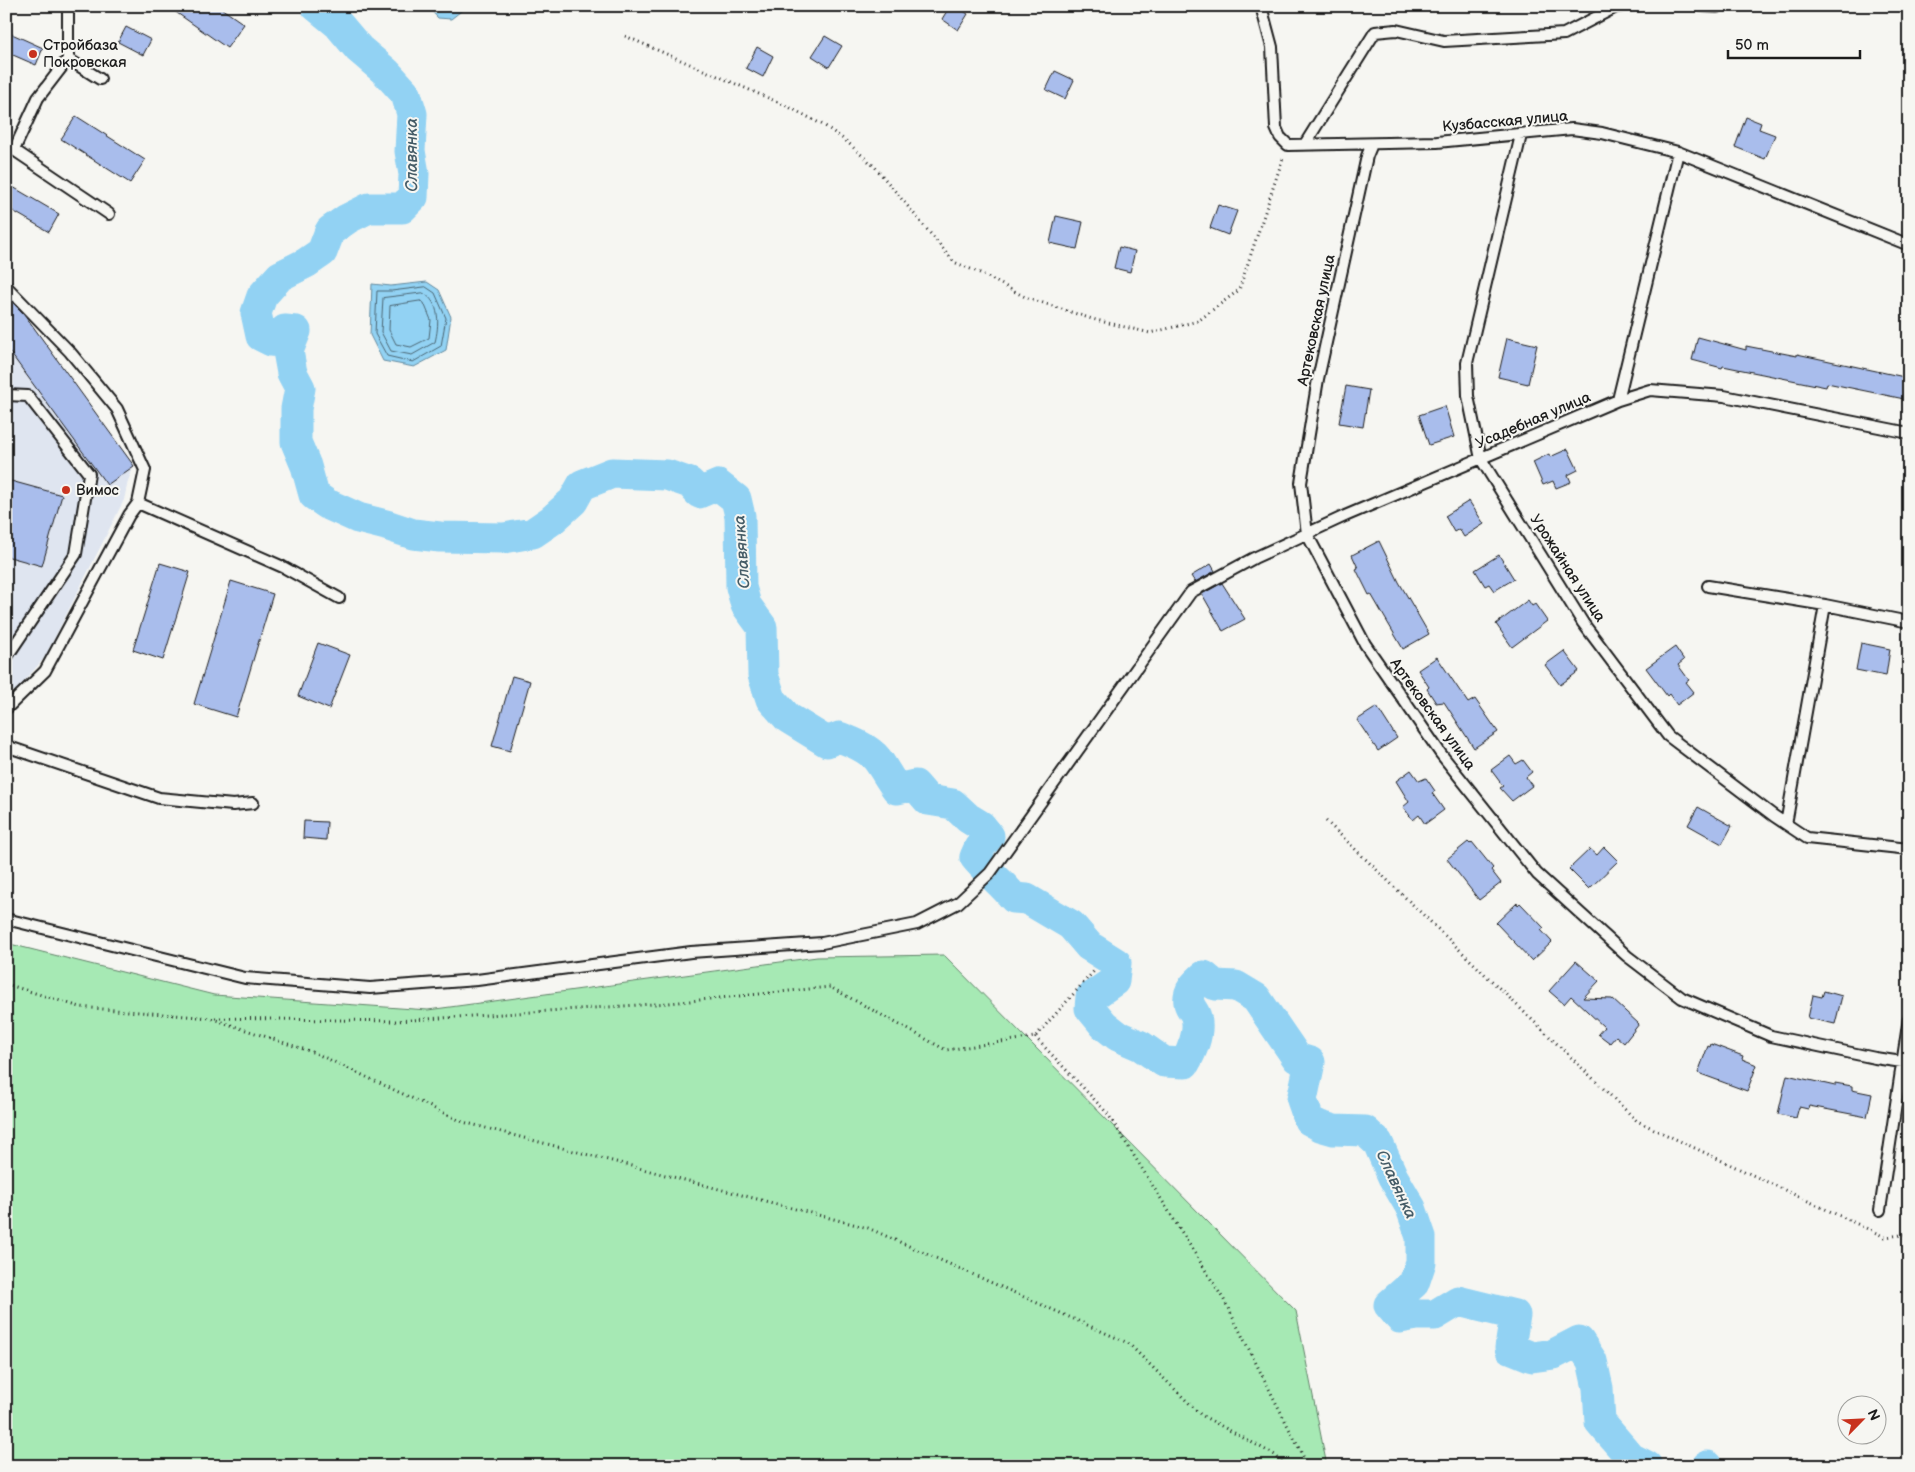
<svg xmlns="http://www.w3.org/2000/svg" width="1915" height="1472" viewBox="0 0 1915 1472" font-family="'Balsamiq Sans',sans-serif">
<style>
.built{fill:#dfe5f0}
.green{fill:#a6e9b4;stroke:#618268}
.water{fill:#92d2f3;stroke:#63899d}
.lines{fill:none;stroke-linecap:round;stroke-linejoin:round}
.shore{stroke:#4b6572;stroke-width:1}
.river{stroke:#92d2f3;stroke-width:31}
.building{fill:#a9bdec;stroke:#1c1c1c}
.lane-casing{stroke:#1c1c1c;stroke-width:14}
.path{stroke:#1c1c1c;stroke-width:3;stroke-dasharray:1 4;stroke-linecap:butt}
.lane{stroke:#f6f6f2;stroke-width:10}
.poi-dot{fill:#c8321e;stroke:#f6f6f2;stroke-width:2}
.labels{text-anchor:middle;stroke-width:4;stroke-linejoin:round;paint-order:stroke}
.poi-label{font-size:15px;fill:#1c1c1c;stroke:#f6f6f2;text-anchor:start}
.street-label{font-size:15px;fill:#1c1c1c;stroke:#f6f6f2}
.water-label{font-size:16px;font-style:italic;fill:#455c67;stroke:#f6f6f2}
</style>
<rect width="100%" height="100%" fill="#f6f6f2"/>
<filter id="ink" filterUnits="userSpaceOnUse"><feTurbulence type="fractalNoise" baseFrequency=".02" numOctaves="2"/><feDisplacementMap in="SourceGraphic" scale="10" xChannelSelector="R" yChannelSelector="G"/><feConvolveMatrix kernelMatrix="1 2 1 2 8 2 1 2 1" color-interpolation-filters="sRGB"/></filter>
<g filter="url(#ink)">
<!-- built -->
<path class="built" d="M 11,296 L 134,466 L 128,481 L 124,500 L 45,657 L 16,691 L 6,691 L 6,299 Z"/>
<!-- green -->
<path class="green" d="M 6,943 L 214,995 L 428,1010 L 817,957 L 944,955 L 1296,1311 L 1327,1466 L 6,1466 Z"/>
<!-- water -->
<path class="water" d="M 427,6 L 464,6 L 465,8 L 451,19 L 438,18 Z
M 427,282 L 439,290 L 451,317 L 446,350 L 414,367 L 383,361 L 370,335 L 372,284 L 391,286 Z"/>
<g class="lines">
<!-- shore -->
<path class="shore" d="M 426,287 L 435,293 L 446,318 L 441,346 L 413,362 L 387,356 L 375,334 L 377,291 L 391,291 Z
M 423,293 C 441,302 439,326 435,342 L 412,355 L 391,351 L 381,332 L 383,298 Z
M 421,301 L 424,303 L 431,320 L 429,338 L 411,347 L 396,344 L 389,330 L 390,306 Z"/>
<!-- river -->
<path class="river" d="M 316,6 L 338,24 L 359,49 L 386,72 L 406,94 L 412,114 L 410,151 L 414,174 L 413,197 L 402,208 L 369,208 L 347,219 L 330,231 L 322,252 L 306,263 L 280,276 L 262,296 L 256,313 L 261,336 L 271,341 L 285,330 L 296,331 L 288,351 L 292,373 L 300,388 L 296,409 L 296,442 L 306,466 L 314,495 L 327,504 L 358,518 L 386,525 L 413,534 L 440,537 L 504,538 L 533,533 L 552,520 L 573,501 L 582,485 L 612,473 L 667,475 L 690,483 L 699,493 L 718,485 L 736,499 L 740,516 L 741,587 L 746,605 L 762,627 L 763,675 L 771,699 L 788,718 L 827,742 L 839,737 C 852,742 868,748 877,759 C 884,768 889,779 897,789 L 915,785 L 928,800 L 953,804 L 968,818 L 981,826 L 989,836 L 979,848 L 975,857 C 987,872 1002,883 1014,898 L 1027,899 L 1071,925 L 1089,946 L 1116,963 L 1114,981 L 1091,997 L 1090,1008 L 1104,1025 L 1118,1036 L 1141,1046 L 1164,1062 L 1185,1063 C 1192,1051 1200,1032 1196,1017 C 1195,1012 1190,1008 1189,1003 C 1187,991 1196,983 1204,976 L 1215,985 L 1236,986 L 1256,998 L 1297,1058 L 1310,1062 L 1302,1100 L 1309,1120 L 1320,1126 L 1334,1130 L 1365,1131 L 1378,1143 L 1393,1177 L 1411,1208 L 1421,1237 L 1421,1262 L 1414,1283 L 1389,1305 L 1400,1318 L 1417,1315 L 1435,1315 L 1458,1301 L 1515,1315 L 1510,1348 L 1532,1357 L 1554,1354 L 1579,1341 L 1592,1361 L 1598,1388 L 1600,1422 L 1631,1458 L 1647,1466
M 1707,1466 L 1708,1466"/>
</g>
<!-- building -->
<path class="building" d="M 167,6 L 218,6 L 244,24 L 227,48 Z
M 950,6 L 956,6 L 968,14 L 958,30 L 942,19 Z
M 126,27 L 151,40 L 143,55 L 118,42 Z
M 12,34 L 43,48 L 36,65 L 6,52 L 6,46 Z
M 825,36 L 842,46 L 829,67 L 812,56 Z
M 757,47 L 773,56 L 763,77 L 746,68 Z
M 1055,71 L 1074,80 L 1065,99 L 1046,90 Z
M 76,116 L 145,160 L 130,183 L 61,139 Z
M 1746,117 L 1761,123 L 1759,129 L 1775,135 L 1765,159 L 1735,147 Z
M 6,183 L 59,214 L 49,232 L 6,207 Z
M 1218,205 L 1237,211 L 1228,235 L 1210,228 Z
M 1056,216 L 1083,222 L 1077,249 L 1050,243 Z
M 1119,247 L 1135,251 L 1130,272 L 1114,268 Z
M 6,296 L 24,314 L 134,466 L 107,485 L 6,347 Z
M 1698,337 L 1746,350 L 1746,346 L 1797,356 L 1797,354 L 1909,378 L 1909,400 L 1827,383 L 1826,387 L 1723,366 L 1722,368 L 1692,360 Z
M 1507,338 L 1537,345 L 1528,384 L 1498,377 Z
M 1346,386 L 1369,390 L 1363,427 L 1339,423 Z
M 1445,406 L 1454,437 L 1429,445 L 1419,415 Z
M 1568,449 L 1578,470 L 1568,475 L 1571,482 L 1556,488 L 1553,481 L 1543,485 L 1533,462 L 1549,454 L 1550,457 Z
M 11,481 L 62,495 L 42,566 L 6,556 L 6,497 Z
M 1469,501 L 1484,524 L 1464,537 L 1459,529 L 1454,532 L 1445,516 Z
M 1379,541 L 1399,582 L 1429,634 L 1403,649 L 1371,594 L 1369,595 L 1356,569 L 1358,568 L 1352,555 Z
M 1499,555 L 1514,579 L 1494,591 L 1489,584 L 1485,586 L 1475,570 Z
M 160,563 L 190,572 L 163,660 L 133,650 Z
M 1211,564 L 1215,571 L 1195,582 L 1191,576 Z
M 231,581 L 273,594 L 236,717 L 194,704 Z
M 1222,583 L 1245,619 L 1223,631 L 1202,594 Z
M 1528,600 L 1532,606 L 1535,604 L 1547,621 L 1512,647 L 1496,624 Z
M 318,643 L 350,655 L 329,709 L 298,696 Z
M 1861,643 L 1890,649 L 1886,676 L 1856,670 Z
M 1675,647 L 1684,660 L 1678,665 L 1689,680 L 1686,682 L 1694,692 L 1677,705 L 1669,694 L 1667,696 L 1646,668 Z
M 1564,651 L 1579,671 L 1560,685 L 1545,665 Z
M 1437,657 L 1468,703 L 1475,699 L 1498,732 L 1474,748 L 1444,702 L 1436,703 L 1427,689 L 1429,687 L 1418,670 Z
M 512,676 L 530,681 L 510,751 L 492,746 Z
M 1377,707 L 1397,738 L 1378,751 L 1357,720 Z
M 1510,756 L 1516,764 L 1523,760 L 1532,772 L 1526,777 L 1532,786 L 1512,801 L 1500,788 L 1503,786 L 1491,770 Z
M 1411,770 L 1419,781 L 1426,778 L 1435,791 L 1432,793 L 1444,810 L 1425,824 L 1419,815 L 1413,820 L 1403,807 L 1409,802 L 1396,781 Z
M 1698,807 L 1732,826 L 1722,844 L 1688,825 Z
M 304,821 L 327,822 L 326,840 L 303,838 Z
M 1468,842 L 1470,844 L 1472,842 L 1493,868 L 1491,870 L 1501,883 L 1479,900 L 1447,859 Z
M 1604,847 L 1618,861 L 1589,889 L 1569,869 L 1590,849 L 1597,855 Z
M 1517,903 L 1518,905 L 1520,903 L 1544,928 L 1541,930 L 1552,942 L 1532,961 L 1496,923 Z
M 1576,961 L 1599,981 L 1583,998 L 1612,999 L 1639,1024 L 1624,1043 L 1616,1036 L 1610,1043 L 1598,1034 L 1604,1027 L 1571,996 L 1564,1004 L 1549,991 Z
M 1824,991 L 1842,996 L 1835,1024 L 1808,1018 L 1813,995 L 1822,997 Z
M 1711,1044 L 1743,1056 L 1742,1059 L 1757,1065 L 1747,1091 L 1698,1073 L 1708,1046 L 1710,1047 Z
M 1787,1075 L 1835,1086 L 1835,1083 L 1852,1086 L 1852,1090 L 1872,1094 L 1867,1117 L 1809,1106 L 1808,1109 L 1799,1107 L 1796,1118 L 1778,1114 Z"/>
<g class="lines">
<!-- lane casing -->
<g class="lane-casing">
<path id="lane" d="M 68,6 L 68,59 L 38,98 L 14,150 L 109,214
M 1261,6 L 1272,47 L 1276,128 L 1280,137 L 1288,145 L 1437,142 L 1572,129 L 1602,133 L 1678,152 L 1909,245
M 1702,6 L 1717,7
M 68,59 L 100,79
M 1521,135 L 1467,363 L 1468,396 L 1481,459 L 1583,623 L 1668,736 L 1774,816 L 1807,838 L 1909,849
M 1305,144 L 1375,32 L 1396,30 L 1444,41 L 1564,34 L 1616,7 L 1623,6
M 1372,144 L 1367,156 L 1318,379 L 1301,483 L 1307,534 L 1365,644 L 1441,754 L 1537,874 L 1627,956 L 1682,998 L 1771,1036 L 1875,1058 L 1909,1063
M 6,286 L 70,352 L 117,409 L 145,470 L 138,503 L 129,515 L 45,671 L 6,709
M 6,395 L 28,396 L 89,474 L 76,554 L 6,658
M 1618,400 L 1678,152
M 138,503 L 283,567 L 339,598
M 1708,586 L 1825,605 L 1909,622
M 6,746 L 159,798 L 233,805 L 253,803
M 1786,824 L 1825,605
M 6,919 L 245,978 L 370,988 L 477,980 L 691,952 L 822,943 L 917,924 L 958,903 L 990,873 L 1191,592 L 1254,558 L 1345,516 L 1618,400 L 1650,390 L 1724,396 L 1909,433
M 1880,1210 L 1909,1018"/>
</g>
<!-- path -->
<path class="path" d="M 625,36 L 789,107 L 825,126 L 846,141 L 875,167 L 954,262 L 980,273 L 1025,297 L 1092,319 L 1150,333 L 1198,321 L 1239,290 L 1283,158
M 1326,821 L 1637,1121 L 1885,1237 L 1909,1234
M 6,984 L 80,1007 L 210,1018 L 315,1053 L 463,1122 L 868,1228 L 1128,1343 L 1201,1415 L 1275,1455 L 1286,1466
M 215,1018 L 396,1021 L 669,1003 L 830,987 L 946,1050 L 1035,1037 L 1094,971
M 1035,1037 L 1108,1114 L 1224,1300 L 1308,1466"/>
<!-- lane -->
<use href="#lane" class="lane"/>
</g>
</g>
<!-- markers -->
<g class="poi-dot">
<circle cx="33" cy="54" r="5"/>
<circle cx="66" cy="490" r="5"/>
</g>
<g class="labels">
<!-- poi labels -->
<g class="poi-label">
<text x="43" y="50">Стройбаза<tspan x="43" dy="17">Покровская</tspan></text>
<text x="76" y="495">Вимос</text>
</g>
<!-- street labels -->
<g class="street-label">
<text transform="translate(1505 121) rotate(-5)" y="5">Кузбасская улица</text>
<text transform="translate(1316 320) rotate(-78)" y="5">Артековская улица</text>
<text transform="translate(1533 420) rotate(-23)" y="5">Усадебная улица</text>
<text transform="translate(1568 568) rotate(57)" y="5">Урожайная улица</text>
<text transform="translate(1433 714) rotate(54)" y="5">Артековская улица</text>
</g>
<!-- water labels -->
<g class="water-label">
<text transform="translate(411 155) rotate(-90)" y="6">Славянка</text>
<text transform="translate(741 552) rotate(-94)" y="6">Славянка</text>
<text transform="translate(1397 1184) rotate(65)" y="6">Славянка</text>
</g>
</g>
<!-- margin -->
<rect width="1915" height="1472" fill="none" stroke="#f6f6f2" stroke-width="25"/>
<rect x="12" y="12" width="1890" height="1447" fill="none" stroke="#1c1c1c" stroke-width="2" filter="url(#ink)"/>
<!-- north arrow -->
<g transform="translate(1862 1420) rotate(66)"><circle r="24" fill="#f6f6f2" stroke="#9f9f9c"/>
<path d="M0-4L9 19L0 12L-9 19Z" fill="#c8321e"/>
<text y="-8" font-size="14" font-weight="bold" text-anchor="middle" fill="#1c1c1c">N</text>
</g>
<!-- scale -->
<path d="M1728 50v8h132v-8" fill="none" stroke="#1c1c1c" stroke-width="2.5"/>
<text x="1735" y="50" font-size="15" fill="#1c1c1c" stroke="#f6f6f2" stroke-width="4" paint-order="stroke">50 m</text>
</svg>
